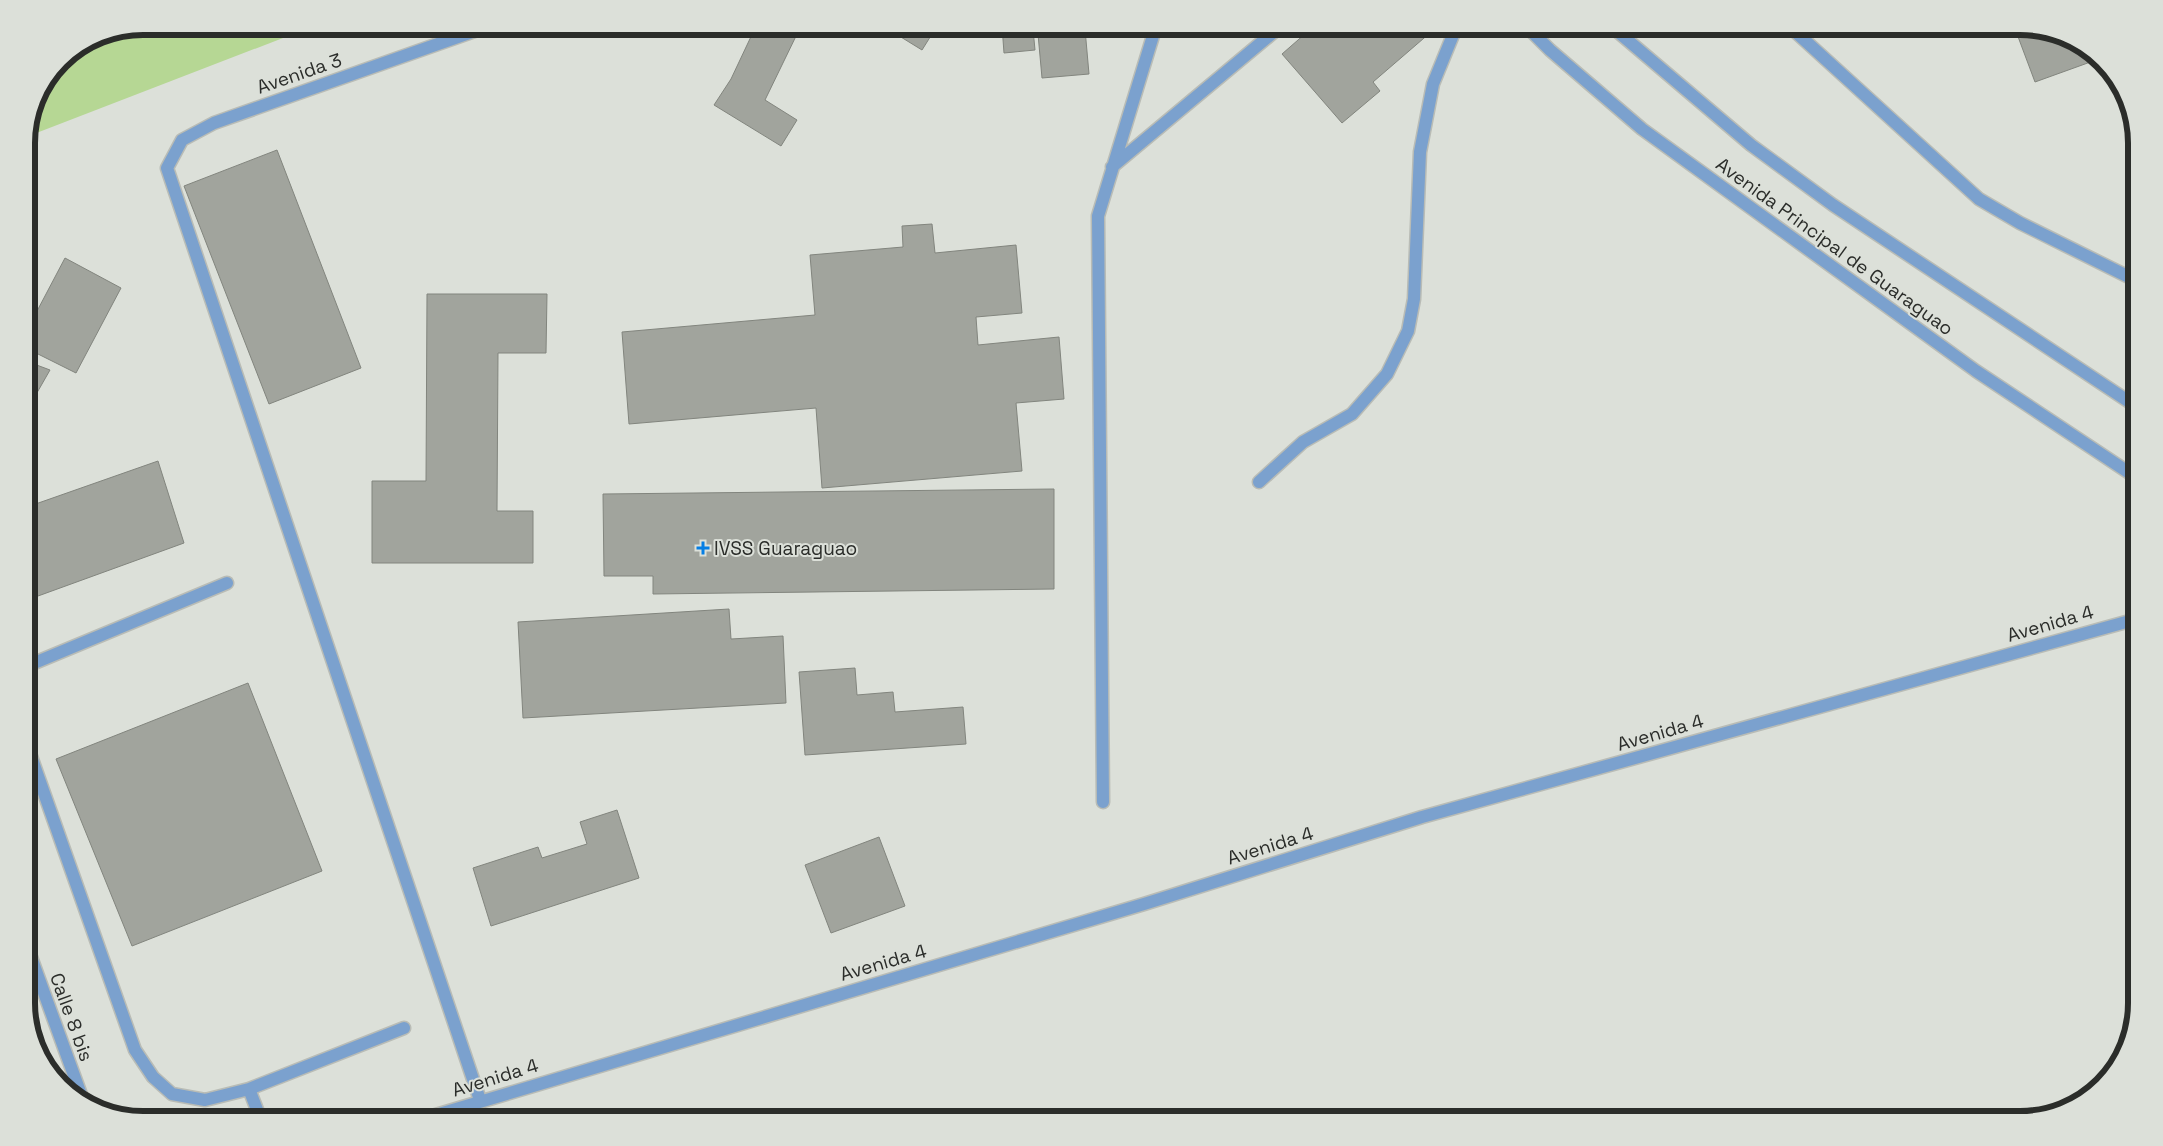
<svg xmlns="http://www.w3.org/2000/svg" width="2163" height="1146" viewBox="0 0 2163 1146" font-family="'Space Grotesk',sans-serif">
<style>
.green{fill:#b6d794}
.building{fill:#a1a49d;stroke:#82857e}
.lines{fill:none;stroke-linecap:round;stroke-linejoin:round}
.service-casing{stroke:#b9bcb6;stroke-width:15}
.minor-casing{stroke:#b9bcb6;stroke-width:15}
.service{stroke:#7ba1ce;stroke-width:12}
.minor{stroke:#7ba1ce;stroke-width:12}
.poi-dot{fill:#057ee4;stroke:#dce0d9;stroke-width:2}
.labels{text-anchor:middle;stroke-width:4;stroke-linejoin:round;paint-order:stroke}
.street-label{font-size:19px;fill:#2b2d2a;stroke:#dce0d9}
.poi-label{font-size:19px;fill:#2b2d2a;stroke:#dce0d9;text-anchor:start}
.rim{fill:none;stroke:#2b2d2a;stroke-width:6}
</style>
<rect width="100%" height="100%" fill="#dce0d9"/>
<!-- green -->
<path class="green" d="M 143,26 L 314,26 L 26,137 L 35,98 L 61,60 L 98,35 Z"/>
<!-- building -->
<path class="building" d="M 756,26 L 787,26 L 798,32 L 765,100 L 797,120 L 781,146 L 714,105 L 731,79 Z
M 883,26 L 937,26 L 922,50 Z
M 1002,26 L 1057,26 L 1033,29 L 1035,50 L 1004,53 Z
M 1314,26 L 1438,26 L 1373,82 L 1380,91 L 1342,123 L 1282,54 Z
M 2014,26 L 2072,38 L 2096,60 L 2035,82 Z
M 1085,29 L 1089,74 L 1042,78 L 1038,34 Z
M 277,150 L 361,368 L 269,404 L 184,186 Z
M 932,224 L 935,253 L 1016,245 L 1022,313 L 976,317 L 978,345 L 1059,337 L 1064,399 L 1016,403 L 1022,471 L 822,488 L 816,408 L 629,424 L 622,332 L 815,315 L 810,255 L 903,247 L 902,226 Z
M 65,258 L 121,288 L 76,373 L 26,348 L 26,308 L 36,313 Z
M 427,294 L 547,294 L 546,353 L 498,353 L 497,511 L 533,511 L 533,563 L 372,563 L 372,481 L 426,481 Z
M 26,361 L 50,370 L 26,412 Z
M 158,461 L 184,543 L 27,600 L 27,507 Z
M 1054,489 L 1054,589 L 653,594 L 653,576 L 604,576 L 603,494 Z
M 729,609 L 731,639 L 783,636 L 786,703 L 523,718 L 518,622 Z
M 855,668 L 857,695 L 893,692 L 895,712 L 963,707 L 966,744 L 805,755 L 799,672 Z
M 248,683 L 322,871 L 132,946 L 56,759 Z
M 617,810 L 639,878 L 491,926 L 473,868 L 538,847 L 542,858 L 587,844 L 580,822 Z
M 879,837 L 905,906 L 831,933 L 805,865 Z"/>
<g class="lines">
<!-- service casing -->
<g class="service-casing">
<path id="service" d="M 1112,167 L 1281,26
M 1259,482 L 1303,442 L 1352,414 L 1387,374 L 1408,331 L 1414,299 L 1420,152 L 1433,84 L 1453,35 L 1460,26
M 27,666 L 227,583
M 27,745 L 135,1050 L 153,1077 L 172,1094 L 205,1100 L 249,1089 L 404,1028
M 1103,802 L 1098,216 L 1156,26
M 249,1089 L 261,1120
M 480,1100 L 167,168 L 182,140 L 214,123 L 489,26"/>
</g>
<!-- minor casing -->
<g class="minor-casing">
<path id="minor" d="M 1526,26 L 1550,50 L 1642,129 L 1976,371 L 2137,478
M 1611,26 L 1751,145 L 1833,205 L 2137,407
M 1789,26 L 1979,199 L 2020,223 L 2137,281
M 27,946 L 83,1100
M 419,1120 L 1144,904 L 1422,817 L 2137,619"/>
</g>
<!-- service -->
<use href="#service" class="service"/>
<!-- minor -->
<use href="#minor" class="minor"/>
</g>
<!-- markers -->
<path class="poi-dot" d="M700.5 540.5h5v5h5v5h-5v5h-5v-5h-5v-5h5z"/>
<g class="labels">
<!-- street labels -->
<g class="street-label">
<text transform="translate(299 73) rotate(-19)" y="7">Avenida 3</text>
<text transform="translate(1835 246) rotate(36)" y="7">Avenida Principal de Guaraguao</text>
<text transform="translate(2050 623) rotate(-16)" y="7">Avenida 4</text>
<text transform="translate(1660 732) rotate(-16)" y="7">Avenida 4</text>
<text transform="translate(1270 845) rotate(-17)" y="7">Avenida 4</text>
<text transform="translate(883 962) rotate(-16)" y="7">Avenida 4</text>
<text transform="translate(72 1017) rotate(70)" y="7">Calle 8 bis</text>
<text transform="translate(495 1077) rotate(-17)" y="7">Avenida 4</text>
</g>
<!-- poi labels -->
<g class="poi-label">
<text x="714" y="555">IVSS Guaraguao</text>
</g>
</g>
<!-- crop -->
<path d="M0 0H2163V1146H0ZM143 35H2020A108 108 0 0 1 2128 143V1003A108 108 0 0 1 2020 1111H143A108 108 0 0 1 35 1003V143A108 108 0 0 1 143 35Z" fill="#dce0d9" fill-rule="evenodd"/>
<path class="rim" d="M143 35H2020A108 108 0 0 1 2128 143V1003A108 108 0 0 1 2020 1111H143A108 108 0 0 1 35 1003V143A108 108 0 0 1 143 35Z"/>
</svg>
